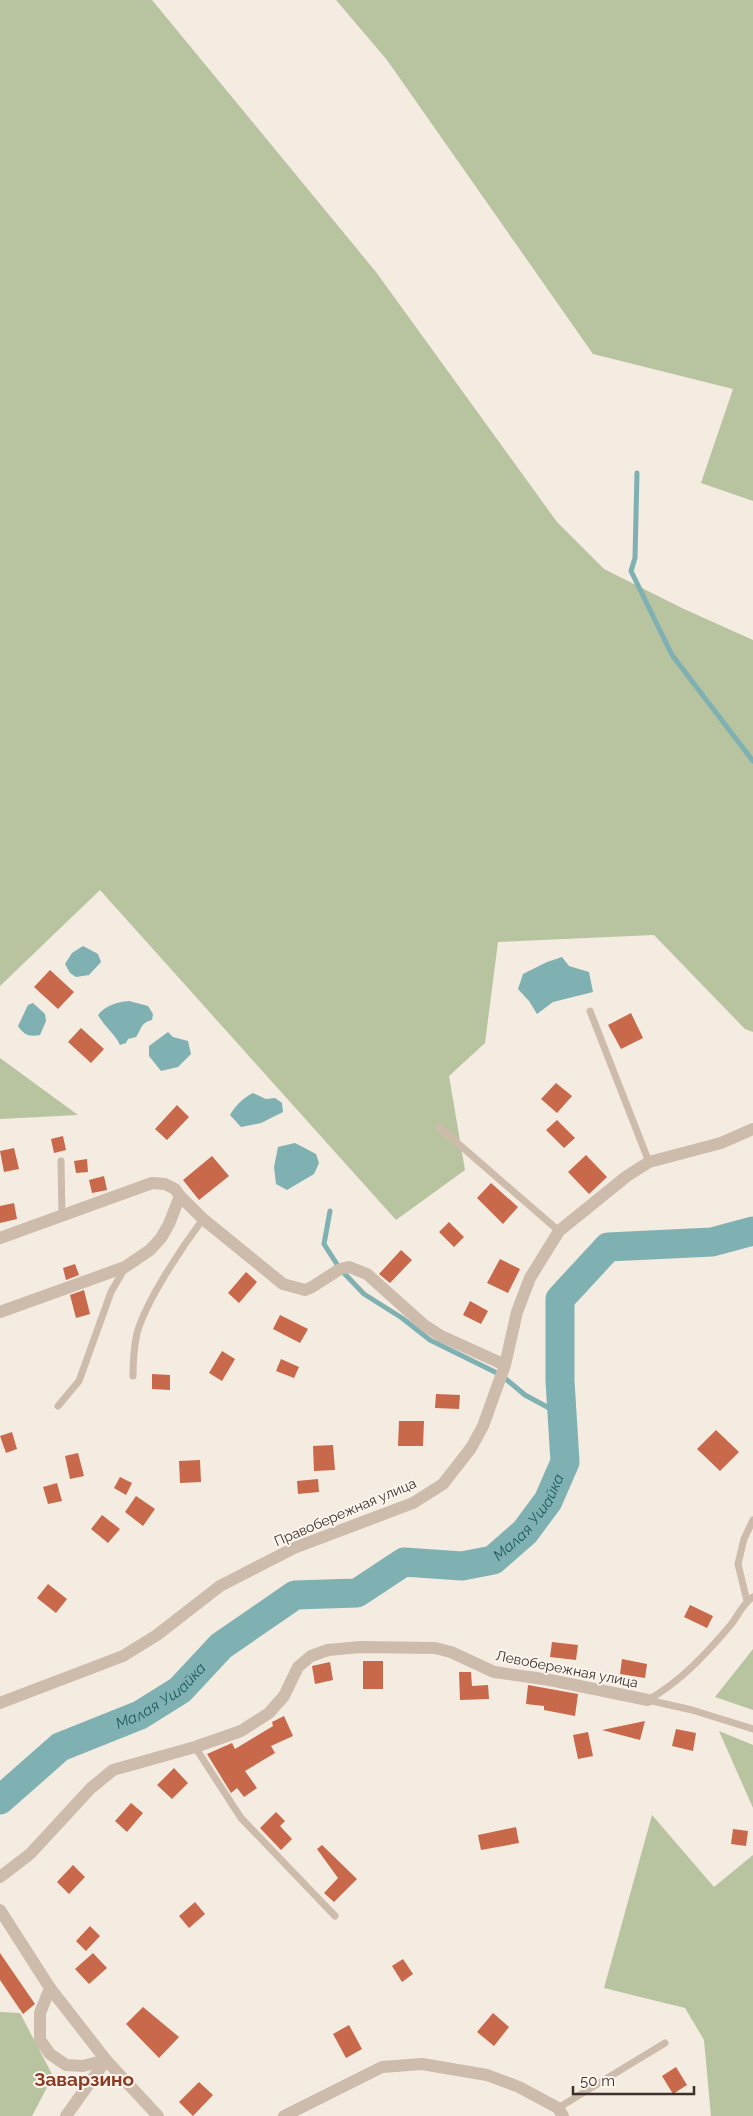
<svg xmlns="http://www.w3.org/2000/svg" width="753" height="2116" viewBox="0 0 753 2116" font-family="Raleway,sans-serif">
<style>
.green{fill:#b8c4a0}
.water{fill:#7fb0b2}
.lines{fill:none;stroke-linecap:round;stroke-linejoin:round}
.stream{stroke:#7fb0b2;stroke-width:5}
.river{stroke:#7fb0b2;stroke-width:29}
.building{fill:#c8694b}
.service{stroke:#cdbbac;stroke-width:7}
.minor{stroke:#cdbbac;stroke-width:12}
.tertiary{stroke:#cdbbac;stroke-width:12}
.labels{text-anchor:middle;stroke-width:4;stroke-linejoin:round;paint-order:stroke}
.street-label{font-size:14px;fill:#3b302b;stroke:#fbf5ee}
.water-label{font-size:15px;font-style:italic;fill:#1f5a5e;stroke:#fbf5ee}
.district-label{font-size:19px;font-weight:bold;fill:#8c3b22;stroke:#fbf5ee}
</style>
<rect width="100%" height="100%" fill="#f4ebe1"/>
<!-- green -->
<path class="green" d="M 0,0 L 152,0 L 376,272 L 557,522 L 604,569 L 684,609 L 753,640 L 753,1032 L 745,1029 L 654,935 L 498,942 L 485,1043 L 449,1076 L 465,1170 L 396,1220 L 100,890 L 0,986 Z
M 336,0 L 753,0 L 753,501 L 701,483 L 733,389 L 593,354 L 387,60 Z
M 0,1058 L 78,1115 L 0,1119 Z
M 753,1649 L 753,1710 L 715,1697 Z
M 719,1731 L 753,1745 L 753,1808 Z
M 652,1815 L 714,1887 L 753,1855 L 753,2116 L 711,2116 L 704,2040 L 685,2008 L 604,1988 Z
M 0,2012 L 20,2013 L 53,2076 L 32,2116 L 0,2116 Z"/>
<!-- water -->
<path class="water" d="M 83,946 L 98,954 L 101,962 L 89,975 L 76,977 L 70,973 L 65,964 L 72,953 Z
M 562,957 L 569,966 L 589,972 L 593,992 L 553,1002 L 537,1014 L 529,1001 L 518,989 L 523,974 L 547,962 Z
M 129,1001 L 148,1006 L 153,1014 L 152,1020 C 140,1023 142,1029 136,1037 L 128,1039 L 126,1043 L 120,1045 C 115,1034 104,1026 98,1015 C 106,1005 117,1002 129,1001 Z
M 33,1003 L 45,1014 L 46,1021 L 40,1035 C 29,1037 24,1035 18,1026 L 28,1005 Z
M 168,1032 L 173,1037 L 188,1041 L 191,1054 L 178,1067 L 161,1071 L 149,1056 L 149,1046 Z
M 253,1093 L 266,1099 L 275,1098 L 282,1103 L 283,1112 L 261,1123 L 241,1127 L 230,1115 C 235,1106 243,1098 253,1093 Z
M 295,1143 L 316,1154 L 319,1163 L 314,1174 L 287,1190 L 276,1184 L 274,1167 L 278,1147 Z"/>
<g class="lines">
<!-- stream -->
<path class="stream" d="M 637,473 L 635,558 L 631,571 L 672,655 L 753,761
M 330,1211 L 324,1244 L 340,1269 L 364,1294 L 402,1318 L 430,1340 L 501,1375 L 525,1395 L 562,1415"/>
<!-- river -->
<path class="river" id="s1" d="M 0,1800 L 60,1747 L 140,1715 L 180,1690 L 221,1646 L 295,1595 L 357,1593 L 404,1562 L 462,1566 L 493,1560 L 525,1532 L 548,1501 L 565,1462 L 560,1381 L 560,1299 L 608,1247 L 712,1242 L 753,1231"/>
</g>
<!-- building -->
<path class="building" d="M 50,970 L 74,992 L 58,1009 L 34,987 Z
M 631,1013 L 643,1038 L 621,1049 L 608,1025 Z
M 81,1028 L 104,1049 L 91,1063 L 68,1042 Z
M 556,1083 L 572,1096 L 557,1113 L 541,1099 Z
M 177,1105 L 189,1117 L 167,1140 L 155,1129 Z
M 557,1120 L 575,1138 L 564,1148 L 546,1130 Z
M 63,1136 L 66,1150 L 54,1153 L 51,1139 Z
M 14,1148 L 19,1169 L 4,1172 L 0,1151 Z
M 586,1155 L 607,1177 L 589,1194 L 568,1172 Z
M 212,1156 L 229,1176 L 199,1200 L 183,1180 Z
M 87,1159 L 88,1172 L 76,1173 L 74,1161 Z
M 104,1176 L 107,1190 L 92,1193 L 89,1180 Z
M 491,1183 L 518,1207 L 503,1224 L 477,1198 Z
M 14,1203 L 17,1219 L 0,1223 L 0,1206 Z
M 449,1222 L 464,1237 L 454,1247 L 439,1232 Z
M 401,1250 L 412,1260 L 390,1283 L 379,1274 Z
M 500,1259 L 520,1269 L 508,1293 L 487,1283 Z
M 75,1264 L 79,1275 L 66,1280 L 63,1268 Z
M 246,1272 L 257,1282 L 239,1303 L 228,1293 Z
M 84,1290 L 90,1314 L 76,1318 L 70,1295 Z
M 470,1301 L 488,1311 L 481,1324 L 463,1315 Z
M 280,1315 L 308,1329 L 300,1343 L 273,1329 Z
M 222,1351 L 235,1359 L 222,1381 L 209,1373 Z
M 281,1359 L 299,1367 L 294,1378 L 276,1371 Z
M 152,1374 L 170,1375 L 170,1390 L 152,1389 Z
M 436,1394 L 460,1395 L 459,1409 L 435,1408 Z
M 399,1421 L 424,1421 L 423,1446 L 398,1446 Z
M 716,1430 L 739,1452 L 720,1471 L 697,1449 Z
M 12,1432 L 17,1449 L 6,1453 L 0,1436 Z
M 333,1445 L 335,1470 L 314,1471 L 313,1446 Z
M 78,1453 L 84,1476 L 70,1479 L 65,1456 Z
M 200,1460 L 201,1482 L 180,1483 L 179,1461 Z
M 120,1477 L 132,1483 L 126,1495 L 114,1488 Z
M 318,1479 L 319,1492 L 298,1494 L 297,1481 Z
M 57,1483 L 62,1501 L 48,1504 L 43,1487 Z
M 136,1496 L 155,1509 L 143,1526 L 125,1512 Z
M 102,1515 L 120,1529 L 108,1543 L 91,1529 Z
M 48,1584 L 67,1599 L 56,1613 L 37,1598 Z
M 690,1605 L 713,1616 L 707,1628 L 684,1617 Z
M 552,1642 L 578,1645 L 576,1660 L 550,1657 Z
M 622,1659 L 647,1664 L 645,1678 L 620,1674 Z
M 363,1661 L 383,1661 L 383,1689 L 363,1689 Z
M 330,1662 L 333,1680 L 315,1684 L 312,1666 Z
M 459,1672 L 471,1672 L 472,1686 L 488,1685 L 489,1699 L 460,1700 Z
M 528,1685 L 578,1694 L 575,1716 L 544,1710 L 544,1706 L 526,1704 Z
M 284,1716 L 293,1736 L 271,1746 L 275,1753 L 245,1771 L 257,1788 L 244,1797 L 237,1788 L 231,1793 L 207,1754 L 232,1743 L 235,1749 L 273,1726 L 272,1722 Z
M 645,1721 L 640,1740 L 602,1730 Z
M 676,1729 L 696,1733 L 693,1751 L 672,1746 Z
M 588,1732 L 593,1756 L 578,1759 L 573,1735 Z
M 174,1768 L 188,1783 L 172,1799 L 157,1785 Z
M 131,1803 L 143,1813 L 127,1832 L 115,1821 Z
M 276,1812 L 285,1821 L 280,1826 L 292,1839 L 281,1850 L 260,1828 Z
M 516,1827 L 519,1843 L 481,1850 L 478,1835 Z
M 733,1829 L 748,1831 L 746,1846 L 731,1844 Z
M 322,1845 L 357,1879 L 334,1902 L 324,1893 L 338,1878 L 317,1849 Z
M 73,1865 L 85,1877 L 69,1894 L 57,1882 Z
M 195,1902 L 205,1914 L 189,1928 L 179,1916 Z
M 90,1926 L 100,1936 L 86,1951 L 76,1941 Z
M 0,1953 L 35,2004 L 23,2014 L 0,1980 Z
M 93,1953 L 107,1968 L 89,1984 L 75,1969 Z
M 403,1959 L 413,1974 L 402,1982 L 392,1966 Z
M 143,2007 L 179,2037 L 159,2058 L 126,2024 Z
M 493,2013 L 509,2027 L 494,2046 L 477,2032 Z
M 349,2025 L 362,2049 L 346,2058 L 333,2034 Z
M 676,2067 L 687,2085 L 673,2094 L 662,2076 Z
M 199,2082 L 213,2095 L 193,2116 L 179,2102 Z"/>
<g class="lines">
<!-- service -->
<path class="service" d="M 590,1011 L 649,1162
M 439,1127 L 559,1231
M 61,1161 L 62,1215
M 133,1376 C 133,1361 134,1347 137,1333 C 147,1299 182,1247 203,1219
M 58,1406 L 79,1381 L 111,1292 L 125,1268
M 747,1601 L 738,1564 L 744,1539 L 753,1520
M 648,1700 C 681,1681 704,1656 729,1627 C 737,1618 742,1604 753,1597
M 648,1700 L 692,1710 L 753,1729
M 195,1747 L 241,1818 L 335,1916
M 558,2108 L 665,2043"/>
<!-- minor -->
<path class="minor" d="M 0,1238 L 152,1183 L 165,1184 L 175,1189 L 180,1196 L 203,1219 L 283,1284 L 305,1290 L 312,1287 L 340,1269 L 349,1267 L 367,1274 L 424,1325 L 441,1336 L 505,1365
M 0,1312 L 125,1267 L 150,1250 L 161,1238 L 169,1224 L 180,1196
M 0,1703 L 123,1656 L 157,1635 L 220,1586 L 294,1548 L 413,1503 L 443,1484 L 471,1448 L 483,1426 L 505,1365 L 517,1312 L 530,1278 L 559,1231 L 627,1176 L 649,1162 L 721,1143 L 753,1129
M 0,1877 L 30,1854 L 91,1788 L 113,1770 L 195,1747 L 241,1731 L 269,1713 L 284,1696 L 298,1667 L 311,1656 L 328,1650 L 360,1647 L 435,1648 L 451,1652 L 494,1672 L 550,1680 L 648,1700
M 66,2116 L 106,2060
M 284,2116 L 382,2067 L 422,2064 L 487,2075 L 519,2087 L 558,2108 L 563,2116"/>
<!-- tertiary -->
<path class="tertiary" d="M 0,1910 L 50,1988 L 106,2060 L 158,2116
M 50,1988 L 40,2013 L 40,2040 L 50,2054 L 66,2065 L 83,2066 L 106,2060"/>
</g>
<g class="labels">
<!-- street labels -->
<g class="street-label">
<text transform="translate(345 1512) rotate(-23)" y="5">Правобережная улица</text>
<text transform="translate(567 1669) rotate(11)" y="5">Левобережная улица</text>
</g>
<!-- water labels -->
<g class="water-label">
<text dy="5" stroke="none"><textPath href="#s1" startOffset="628">Малая Ушайка</textPath></text>
<text dy="5" stroke="none"><textPath href="#s1" startOffset="194">Малая Ушайка</textPath></text>
</g>
<!-- district labels -->
<g class="district-label">
<text x="84" y="2086">Заварзино</text>
</g>
</g>
<!-- scale -->
<path d="M573 2086v8h121v-8" fill="none" stroke="#3b302b" stroke-width="2.5"/>
<text x="580" y="2086" font-size="15" fill="#3b302b" stroke="#fbf5ee" stroke-width="4" paint-order="stroke">50 m</text>
</svg>
